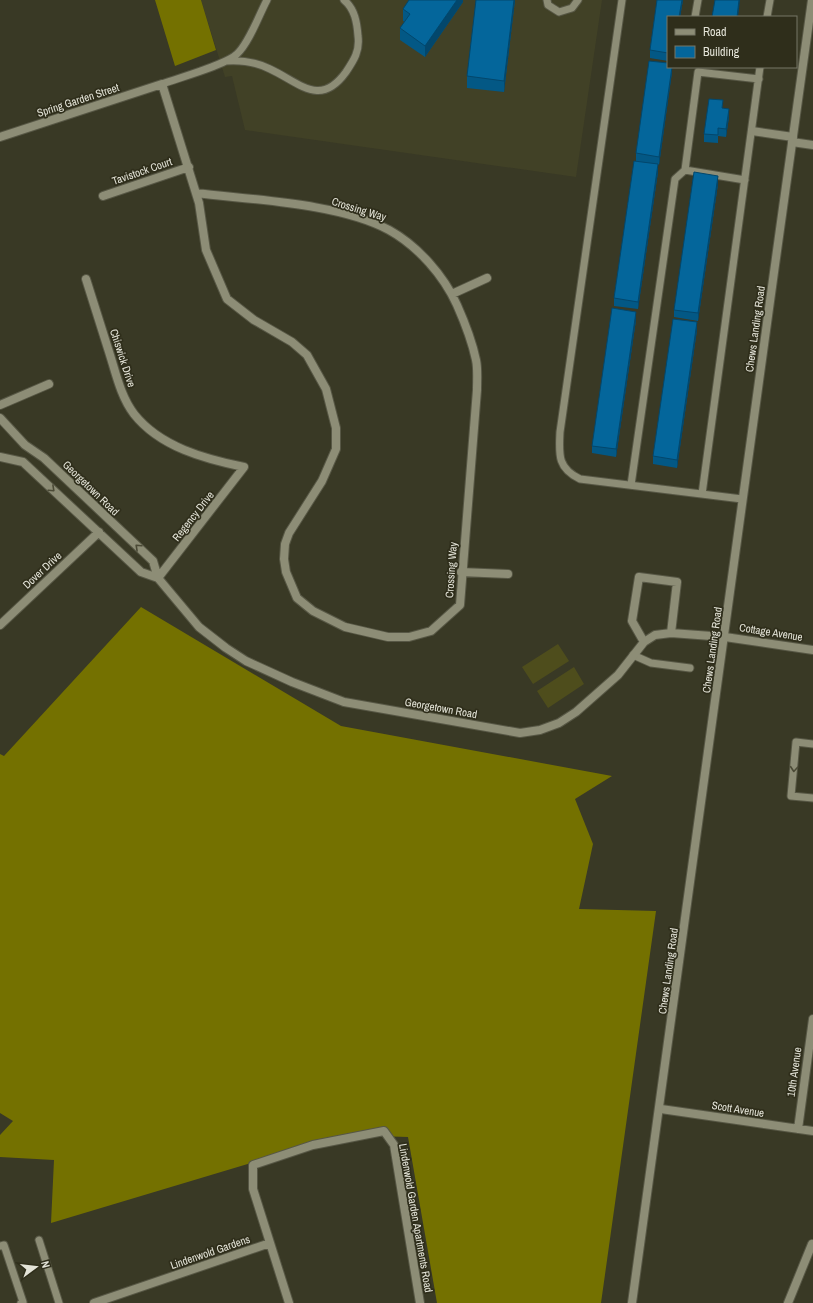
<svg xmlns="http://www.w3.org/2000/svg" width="813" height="1303" viewBox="0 0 813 1303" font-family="'Archivo Narrow',sans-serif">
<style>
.built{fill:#414126}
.green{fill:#4e4d1c}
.forest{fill:#747100}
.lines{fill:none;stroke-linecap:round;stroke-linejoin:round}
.service-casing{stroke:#575745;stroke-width:9}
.minor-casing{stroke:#575745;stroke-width:10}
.tertiary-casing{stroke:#575745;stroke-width:10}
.service{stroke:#8d8d76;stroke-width:7}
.minor{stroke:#8d8d76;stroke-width:8}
.tertiary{stroke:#8d8d76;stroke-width:8}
.wall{fill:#035885}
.shaded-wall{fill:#03476c}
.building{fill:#04669b;stroke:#03476c}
.oneway{stroke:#4b4a36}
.labels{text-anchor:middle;stroke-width:3.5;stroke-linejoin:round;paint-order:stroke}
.street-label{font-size:11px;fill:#e4e4d8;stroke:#2f2e1b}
</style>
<rect width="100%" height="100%" fill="#393925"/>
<!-- built -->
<path class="built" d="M 201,0 L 602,0 L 576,177 L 245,130 L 232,76 L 225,77 Z"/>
<!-- green -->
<path class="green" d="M 558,644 L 569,661 L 533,684 L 522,667 Z
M 574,667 L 584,684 L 548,708 L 537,691 Z"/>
<!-- forest -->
<path class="forest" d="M 155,0 L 201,0 L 216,50 L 175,66 Z
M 141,607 L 341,726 L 612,776 L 575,799 L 593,844 L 579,909 L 656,911 L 601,1303 L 437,1303 L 408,1137 L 344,1135 L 51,1223 L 54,1160 L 0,1157 L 0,1135 L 13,1121 L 0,1113 L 0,754 L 4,756 Z"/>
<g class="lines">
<!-- service casing -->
<g class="service-casing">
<path id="service" d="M 547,0 L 548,5 L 559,12 L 572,8 L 578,0
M 622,0 L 560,432 C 559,454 557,468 580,479 L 742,499
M 695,17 L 698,0
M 767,17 L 770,0
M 226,61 C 241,60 256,62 270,69 C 300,83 320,108 346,72 C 354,60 360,51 358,36 C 357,23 355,9 344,0
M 162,84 C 178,78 226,65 237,54 C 249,43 259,15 267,0
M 745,180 L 685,170 L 698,72 L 759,79
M 631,485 L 675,179 L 685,170
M 702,494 L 760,67
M 633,655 L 651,663 L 690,668
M 813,744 L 796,742 L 791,796 L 813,798
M 39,1240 L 59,1303
M 0,1246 L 4,1245 L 23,1302 L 21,1303"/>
</g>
<!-- minor casing -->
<g class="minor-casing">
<path id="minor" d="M 752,131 L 793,137
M 0,137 L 162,84 L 199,203 L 206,250 L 227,299 L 254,320 L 292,342 L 307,355 L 326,389 L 336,428 L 336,449 L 322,481 L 289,533 L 285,544 L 284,559 L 286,572 L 297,598 L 313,611 L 345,627 L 388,637 L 409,637 L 431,631 L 460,605 L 477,390 C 477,380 478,369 476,360 C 472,341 465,323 457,305 C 444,276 418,246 389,230 C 339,203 253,200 196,193
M 792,142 L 813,145
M 103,196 L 189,167
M 86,279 C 94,304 102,329 110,355 C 116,374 121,397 134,414 C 160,447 205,459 244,467 L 158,578
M 452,294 L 487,278
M 0,405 L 49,384
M 0,418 L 25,445 L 44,458 L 153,561 L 158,578 L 199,627 L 226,648 L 246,661 L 292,682 L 344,702 L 520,733 L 540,730 L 559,723 L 576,712 L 618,675 L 644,642 L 655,635 L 671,633 L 725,637 L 813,650
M 0,457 L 23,462 L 141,572 L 158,578
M 461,572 L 508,574
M 0,625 L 99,532
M 644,642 L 632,621 L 639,577 L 677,582 L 671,633
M 661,1109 L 813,1131
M 798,1129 L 813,1019
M 94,1303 L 270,1243
M 289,1303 L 253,1189 L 253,1165 L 313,1145 L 384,1131 L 394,1145 L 420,1303
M 788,1303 L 812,1244"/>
</g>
<!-- tertiary casing -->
<g class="tertiary-casing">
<path id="tertiary" d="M 632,1303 C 696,869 750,434 812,0"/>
</g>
<!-- service -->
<use href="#service" class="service"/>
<!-- minor -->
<use href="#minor" class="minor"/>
<!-- tertiary -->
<use href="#tertiary" class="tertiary"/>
</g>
<!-- wall -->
<path class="wall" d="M 463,0 L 463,2 L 425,57 L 400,40 L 400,28 L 405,22 L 403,21 L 403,9 Z
M 515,0 L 504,92 L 467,88 L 467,76 Z
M 657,0 L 683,0 L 680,17 L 668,17 L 668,61 L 650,58 L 650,50 Z
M 672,67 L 672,72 L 659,165 L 658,164 L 658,172 L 638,309 L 614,306 L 614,298 L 636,161 L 636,153 Z
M 723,108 L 729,117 L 726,137 L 718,136 L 718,143 L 704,142 L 704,134 Z
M 718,184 L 698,321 L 674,317 L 674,310 Z
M 636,320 L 616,457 L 592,453 L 592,446 Z
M 697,330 L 677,468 L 653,464 L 653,456 Z"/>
<!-- shaded-wall -->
<path class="shaded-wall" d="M 457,0 L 463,0 L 463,2 L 425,57 L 425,46 Z
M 514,0 L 515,0 L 504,92 L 504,81 Z
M 682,0 L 683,0 L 680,17 L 679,17 Z
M 739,0 L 740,0 L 738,17 L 737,17 Z
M 672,67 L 672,72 L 659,165 L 659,157 Z
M 729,109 L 729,117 L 726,137 L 726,129 Z
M 658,164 L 658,172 L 638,309 L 638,302 Z
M 718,176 L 718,184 L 698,321 L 698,313 Z
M 636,312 L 636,320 L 616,457 L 616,449 Z
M 697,322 L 697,330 L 677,468 L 677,460 Z"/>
<!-- building -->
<path class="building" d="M 409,0 L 457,0 L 425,46 L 400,28 L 410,14 L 403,9 Z
M 476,0 L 514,0 L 504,81 L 467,76 Z
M 657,0 L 682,0 L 679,17 L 668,17 L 668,53 L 650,50 Z
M 715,0 L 739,0 L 737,17 L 712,17 Z
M 649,61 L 668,63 L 668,67 L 672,67 L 659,157 L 636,153 Z
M 709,99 L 723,100 L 722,108 L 729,109 L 726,129 L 718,128 L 718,135 L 704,134 Z
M 634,161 L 658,164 L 638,302 L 614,298 Z
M 694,172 L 718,176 L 698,313 L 674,310 Z
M 612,308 L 636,312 L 616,449 L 592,446 Z
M 673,319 L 697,322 L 677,460 L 653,456 Z"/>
<!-- one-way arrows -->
<defs><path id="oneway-chevron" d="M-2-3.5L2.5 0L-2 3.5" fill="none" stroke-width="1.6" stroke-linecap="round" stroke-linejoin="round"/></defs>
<g class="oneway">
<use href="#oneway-chevron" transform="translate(52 489) rotate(43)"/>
<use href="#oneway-chevron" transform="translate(138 547) rotate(-137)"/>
<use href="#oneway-chevron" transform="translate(794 769) rotate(95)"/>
</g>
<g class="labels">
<!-- street labels -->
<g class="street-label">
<text transform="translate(78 100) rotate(-18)" y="4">Spring Garden Street</text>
<text transform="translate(142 171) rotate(-19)" y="4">Tavistock Court</text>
<text transform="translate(359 209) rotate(17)" y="4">Crossing Way</text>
<text transform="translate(755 329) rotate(-82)" y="4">Chews Landing Road</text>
<text transform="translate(123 358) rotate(72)" y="4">Chiswick Drive</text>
<text transform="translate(91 488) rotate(44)" y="4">Georgetown Road</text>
<text transform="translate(193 516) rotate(-52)" y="4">Regency Drive</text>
<text transform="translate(42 570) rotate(-43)" y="4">Dover Drive</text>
<text transform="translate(451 570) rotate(-86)" y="4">Crossing Way</text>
<text transform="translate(771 632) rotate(9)" y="4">Cottage Avenue</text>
<text transform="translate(712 650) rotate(-82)" y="4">Chews Landing Road</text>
<text transform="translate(441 708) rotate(10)" y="4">Georgetown Road</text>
<text transform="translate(668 971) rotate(-82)" y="4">Chews Landing Road</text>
<text transform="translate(794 1072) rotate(-82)" y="4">10th Avenue</text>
<text transform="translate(738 1109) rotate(9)" y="4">Scott Avenue</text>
<text transform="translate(416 1218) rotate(80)" y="4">Lindenwold Garden Apartments Road</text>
<text transform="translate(210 1252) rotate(-19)" y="4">Lindenwold Gardens</text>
</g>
</g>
<!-- legend -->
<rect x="667" y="16" width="130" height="52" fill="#2f2e1b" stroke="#777767"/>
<rect x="675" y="29" width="20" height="6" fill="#8d8d76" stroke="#777767"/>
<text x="703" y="36" font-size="12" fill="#e4e4d8">Road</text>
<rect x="675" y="46" width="20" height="12" fill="#04669b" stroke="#777767"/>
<text x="703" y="56" font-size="12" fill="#e4e4d8">Building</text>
<!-- north arrow -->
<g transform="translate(36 1267) rotate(75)" stroke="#2f2e1b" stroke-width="3" paint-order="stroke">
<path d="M0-3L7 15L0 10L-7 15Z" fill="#e4e4d8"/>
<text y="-6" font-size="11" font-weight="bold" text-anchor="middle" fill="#e4e4d8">N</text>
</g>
</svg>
